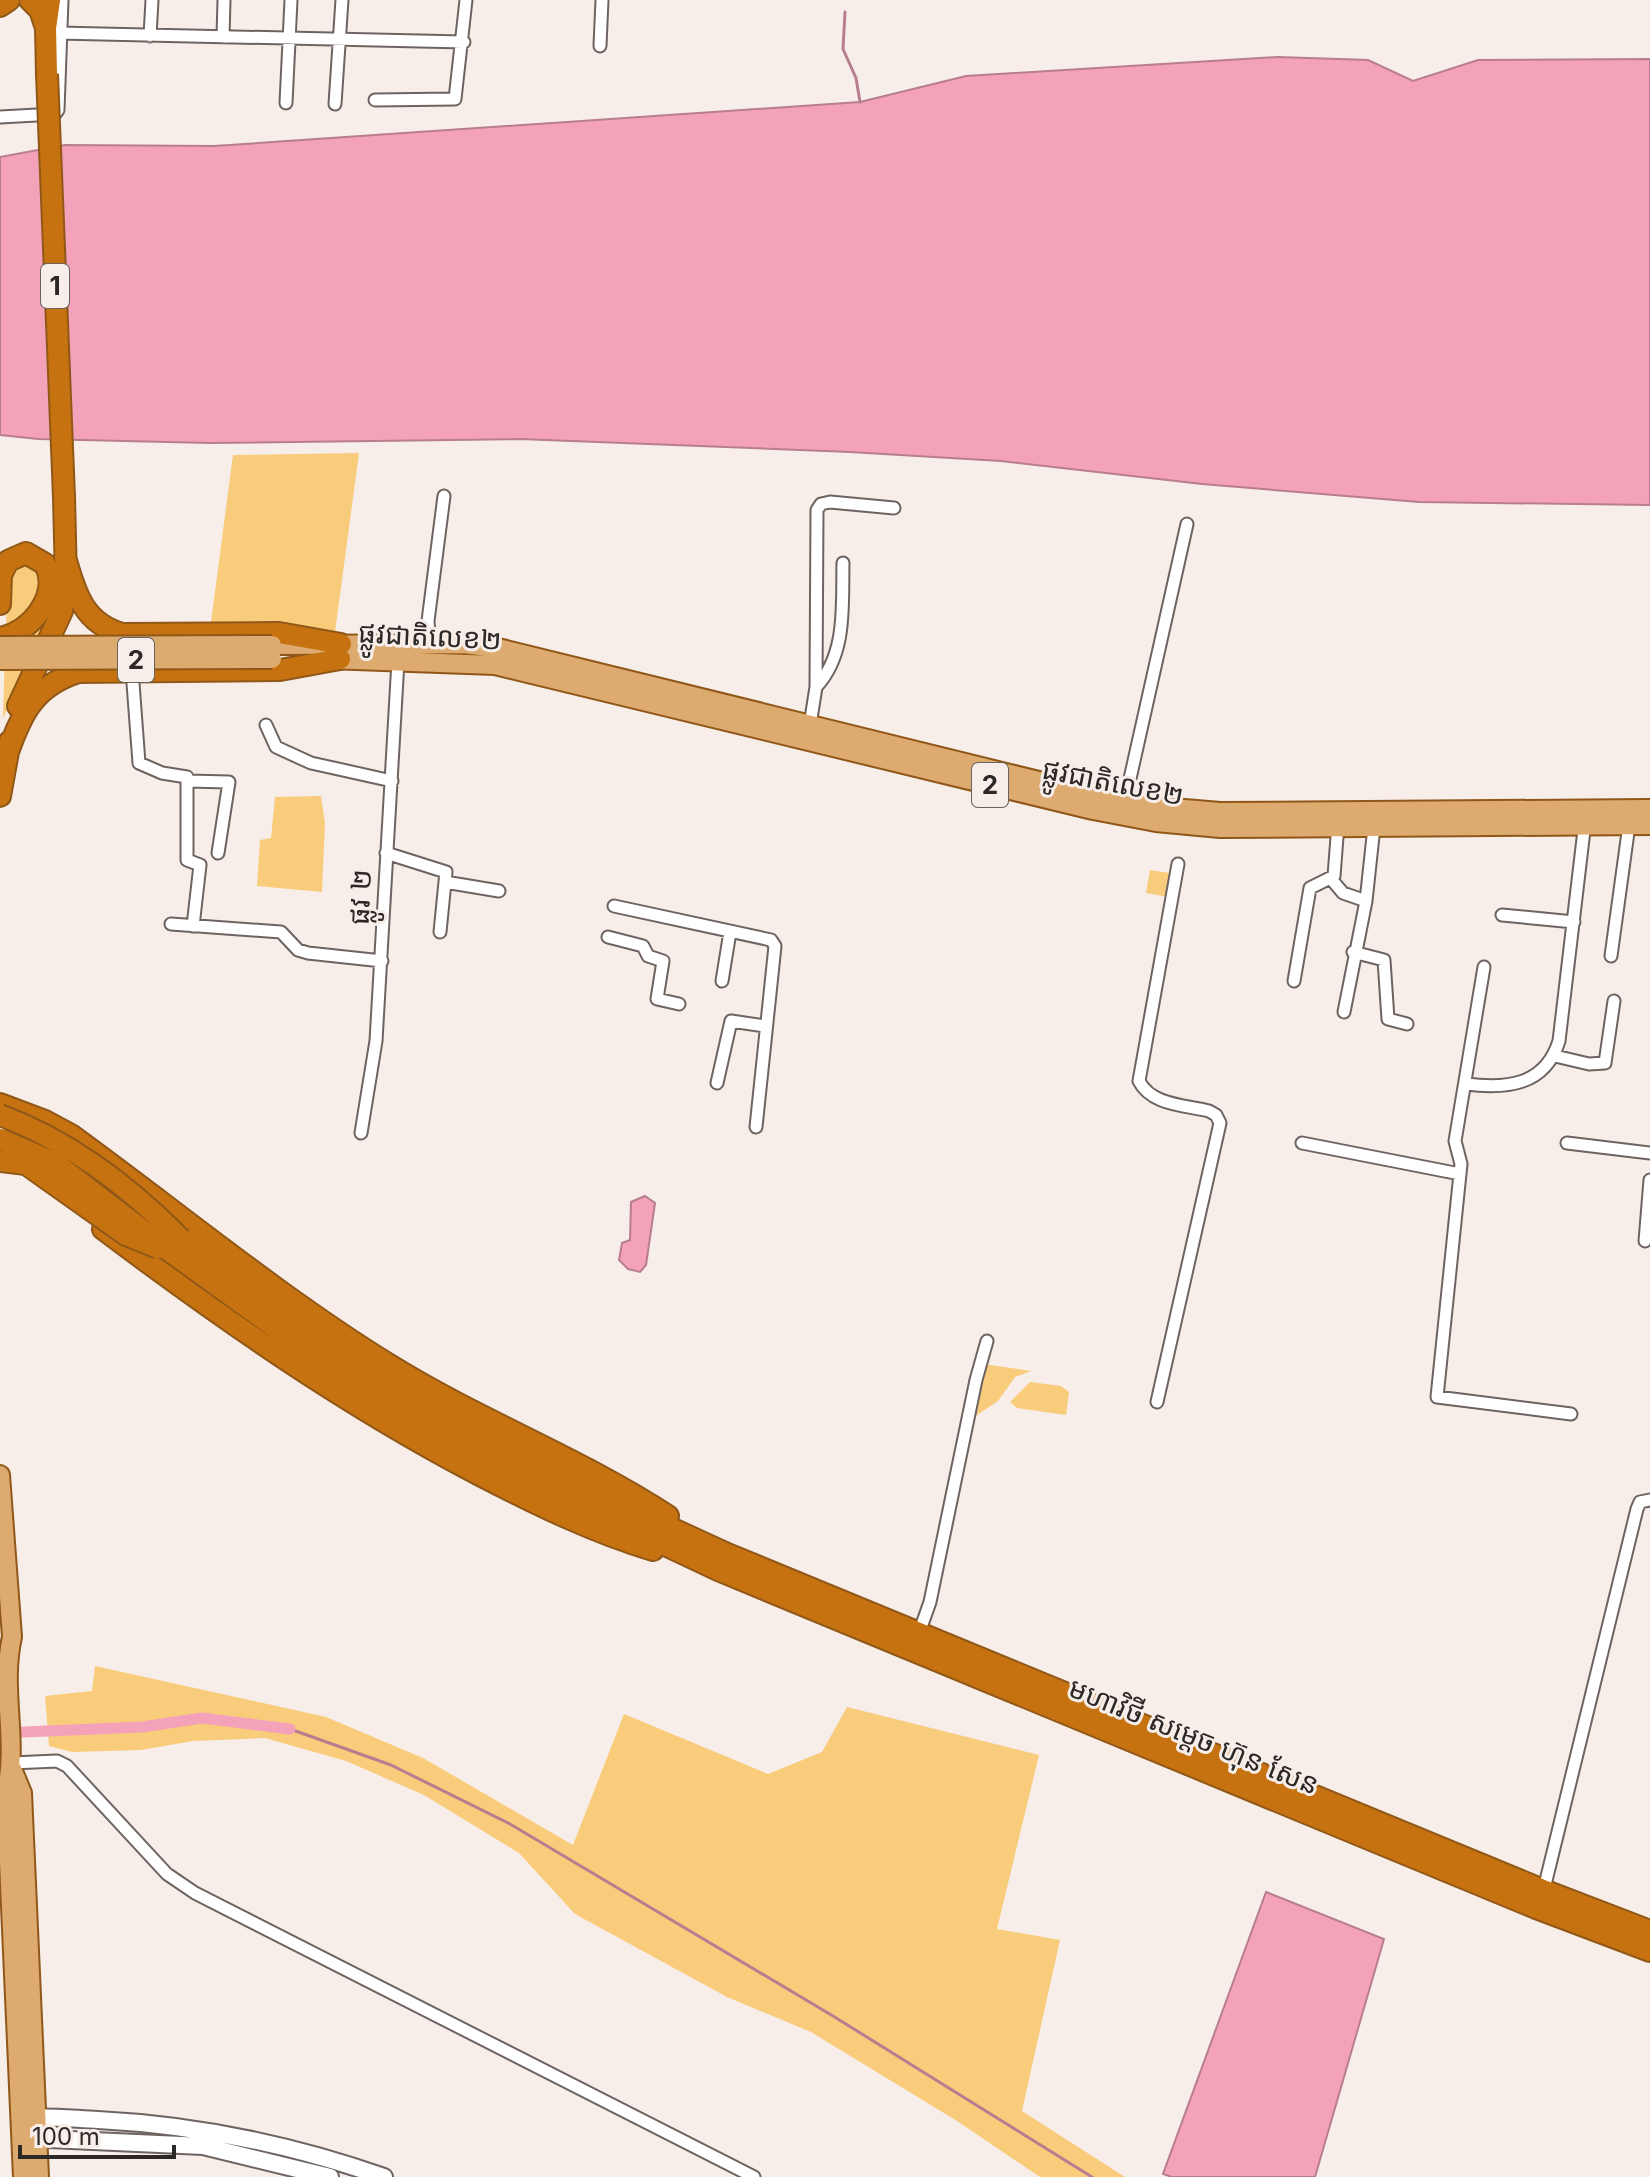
<svg xmlns="http://www.w3.org/2000/svg" width="1650" height="2177" viewBox="0 0 1650 2177" font-family="Inter,'Noto Sans Khmer',sans-serif">
<style>
.green{fill:#f9cc7c}
.water{fill:#f4a2ba;stroke:#b87d8e;stroke-width:2}
.lines{fill:none;stroke-linecap:round;stroke-linejoin:round}
.stream{stroke:#b87d8e;stroke-width:3}
.canal{stroke:#f4a2ba;stroke-width:11}
.street-casing{stroke:#6d6461;stroke-width:15}
.secondary-casing{stroke:#6d6461;stroke-width:20}
.primary-casing{stroke:#905818;stroke-width:22}
.highway-casing{stroke:#905818;stroke-width:24}
.street{stroke:#fff;stroke-width:11}
.secondary{stroke:#fff;stroke-width:16}
.primary{stroke:#ddaa70;stroke-width:18}
.highway{stroke:#c77210;stroke-width:20}
.primary-bridge-casing{stroke:#905818;stroke-width:22;stroke-linecap:butt}
.highway-bridge-casing{stroke:#905818;stroke-width:24;stroke-linecap:butt}
.primary-bridge{stroke:#ddaa70;stroke-width:18}
.highway-bridge{stroke:#c77210;stroke-width:20}
.labels{text-anchor:middle;stroke-width:6;stroke-linejoin:round;paint-order:stroke}
.shield{fill:#f7ede9;stroke:#686360;stroke-width:2}
.shield-label{font-size:26px;font-weight:bold;fill:#2b2826}
.street-label{font-size:28px;fill:#2b2826;stroke:#f7ede9}
</style>
<rect width="100%" height="100%" fill="#f7ede9"/>
<!-- green -->
<path class="green" d="M 359,453 L 335,632 L 278,622 L 211,622 L 233,455 Z
M 14,564 L 33,564 L 43,582 L 28,613 L 6,628 L 8,576 Z
M 60,582 L 43,636 L 23,670 L 3,719 L 5,645 Z
M 321,796 L 325,823 L 322,892 L 257,886 L 260,840 L 271,838 L 275,797 Z
M 1150,870 L 1170,873 L 1169,897 L 1146,893 Z
M 977,1363 L 1031,1371 L 1015,1377 L 998,1401 L 974,1417 Z
M 1030,1382 L 1061,1386 L 1069,1392 L 1066,1415 L 1017,1408 L 1010,1402 Z
M 95,1666 L 326,1717 L 423,1758 L 573,1845 L 624,1714 L 768,1774 L 822,1752 L 847,1707 L 1039,1755 L 997,1929 L 1060,1940 L 1022,2111 L 1125,2177 L 1040,2177 L 957,2121 L 811,2032 L 727,1997 L 575,1914 L 519,1853 L 424,1795 L 346,1761 L 265,1738 L 193,1741 L 141,1750 L 72,1752 L 49,1746 L 45,1696 L 92,1691 Z"/>
<!-- water -->
<path class="water" d="M 1278,57 L 1368,60 L 1413,81 L 1478,60 L 1650,59 L 1650,505 L 1419,502 L 1202,484 L 1001,461 L 850,452 L 520,439 L 210,443 L 38,439 L 0,435 L 0,157 L 65,145 L 214,146 L 860,102 L 966,76 Z
M 645,1196 L 655,1203 L 646,1265 L 640,1272 L 628,1269 L 619,1260 L 622,1243 L 630,1240 L 631,1202 Z
M 1266,1892 L 1384,1939 L 1315,2177 L 1172,2177 L 1163,2174 Z"/>
<g class="lines">
<!-- stream -->
<path class="stream" d="M 845,12 L 843,49 L 856,78 L 860,102
M 290,1729 L 391,1765 L 510,1824 L 833,2016 L 1092,2177"/>
<!-- canal -->
<path class="canal" d="M 0,1733 L 142,1727 L 202,1718 L 290,1729"/>
<!-- street casing -->
<g class="street-casing">
<path id="street" d="M 58,33 L 464,42
M 150,36 L 152,0
M 223,37 L 224,0
M 600,46 L 602,0
M 375,100 L 455,99 L 466,0
M 286,103 L 291,0
M 335,104 L 342,0
M 0,117 L 55,114 L 58,110 L 62,0
M 430,645 L 428,621 L 444,496
M 132,670 L 139,763 L 162,773 L 187,777 L 187,860 L 200,865 L 193,926
M 816,687 C 847,654 842,606 843,563
M 266,725 L 276,747 L 311,763 L 392,781
M 810,725 L 816,687 L 817,510 L 821,504 L 830,502 L 894,508
M 187,781 L 229,782 L 218,853
M 1125,801 L 1187,524
M 386,853 L 446,872 L 440,932
M 1332,880 L 1343,893 L 1366,901
M 445,882 L 499,891
M 614,906 L 771,940 L 775,946 L 756,1127
M 1502,915 L 1574,922
M 171,924 L 281,932 L 298,950 L 308,953 L 382,961
M 608,937 L 643,946 L 648,956 L 663,961 L 657,999 L 679,1004
M 1353,952 L 1384,960 L 1388,1019 L 1407,1024
M 1611,956 L 1629,825
M 1484,967 L 1455,1141 L 1461,1164 L 1437,1397 L 1571,1414
M 722,981 L 730,932
M 1294,981 L 1310,888 L 1334,876 L 1338,824
M 1344,1012 L 1366,901 L 1374,827
M 1555,1056 L 1589,1064 L 1605,1063 L 1614,1001
M 717,1083 L 731,1021 L 765,1026
M 1466,1084 C 1506,1089 1545,1086 1559,1041 L 1585,822
M 361,1133 L 376,1041 L 398,661
M 1302,1143 L 1460,1174
M 1567,1143 L 1650,1153
M 1645,1241 L 1650,1180
M 1157,1402 L 1220,1123 L 1216,1115 L 1209,1111 C 1184,1105 1151,1105 1139,1081 L 1178,864
M 919,1633 L 930,1602 L 976,1380 L 987,1341
M 12,1763 L 57,1761 L 67,1766 L 167,1874 L 195,1893 L 754,2177
M 1543,1893 L 1637,1509 L 1640,1502 L 1650,1500"/>
</g>
<!-- secondary casing -->
<g class="secondary-casing">
<path id="secondary" d="M 25,2118 C 49,2116 74,2119 98,2120 C 198,2125 290,2144 384,2177
M 27,2138 L 203,2146 L 330,2177"/>
</g>
<!-- primary casing -->
<g class="primary-casing">
<path id="primary" d="M 272,645 L 463,644 L 498,648 L 1067,788 L 1161,807 L 1220,812 L 1650,809
M 327,659 L 495,665 L 1093,810 L 1156,822 L 1220,828 L 1650,825
M 0,1475 L 12,1637 C 0,1689 19,1742 6,1794 L 23,2177
M 12,1769 L 22,1793 L 39,2177"/>
</g>
<!-- highway casing -->
<g class="highway-casing">
<path id="highway" d="M 30,0 L 40,10 L 46,28
M 0,6 L 9,0
M 47,74 L 46,28 L 50,0
M 65,557 C 75,593 84,624 123,634 L 279,633 L 341,644
M 0,604 L 1,575 L 8,561 L 26,553 L 45,564 C 61,594 31,633 0,638
M 18,706 L 62,611 L 66,581 L 64,497
M 8,752 C 22,712 35,686 78,672 L 280,670 L 340,659
M 0,796 L 10,741
M 0,1104 L 45,1121 L 71,1135 C 177,1212 279,1297 391,1366 C 480,1421 581,1459 668,1516
M 103,1229 C 224,1320 346,1405 480,1475 C 536,1504 593,1532 653,1550
M 181,1239 C 248,1288 313,1340 384,1383 C 493,1448 610,1500 725,1553 L 1543,1890 L 1650,1931
M 172,1253 L 349,1381 L 513,1473 L 718,1570 L 1536,1908 L 1650,1951"/>
</g>
<!-- street -->
<use href="#street" class="street"/>
<!-- secondary -->
<use href="#secondary" class="secondary"/>
<!-- primary -->
<use href="#primary" class="primary"/>
<!-- highway -->
<use href="#highway" class="highway"/>
<!-- primary-bridge casing -->
<g class="primary-bridge-casing">
<path id="primary-bridge" d="M 0,646 L 272,645
M 0,660 L 272,659"/>
</g>
<!-- highway-bridge casing -->
<g class="highway-bridge-casing">
<path id="highway-bridge" d="M 47,74 L 64,497
M 0,1115 C 70,1141 129,1186 181,1239
M 0,1139 L 55,1163 L 172,1253
M 0,1161 L 26,1164 L 126,1235 L 158,1248"/>
</g>
<!-- primary-bridge -->
<use href="#primary-bridge" class="primary-bridge"/>
<!-- highway-bridge -->
<use href="#highway-bridge" class="highway-bridge"/>
</g>
<g class="labels">
<!-- shield labels -->
<g class="shield">
<rect x="41" y="264" width="28" height="44" rx="6"/>
<rect x="118" y="638" width="36" height="44" rx="6"/>
<rect x="972" y="763" width="36" height="44" rx="6"/>
</g>
<g class="shield-label">
<text x="55" y="295">1</text>
<text x="136" y="669">2</text>
<text x="990" y="794">2</text>
</g>
<!-- street labels -->
<g class="street-label">
<text transform="translate(430 636) rotate(3)" y="10">ផ្លូវជាតិលេខ២</text>
<text transform="translate(1113 782) rotate(11)" y="10">ផ្លូវជាតិលេខ២</text>
<text transform="translate(360 897) rotate(-87)" y="10">ផ្លូវ ២</text>
<text transform="translate(1194 1736) rotate(22)" y="10">មហាវិថី សម្តេច ហ៊ុន សែន</text>
</g>
</g>
<!-- scale -->
<path d="M20 2145v12h154v-12" fill="none" stroke="#2b2826" stroke-width="4"/>
<text x="32" y="2145" font-size="24" fill="#2b2826" stroke="#f7ede9" stroke-width="6" paint-order="stroke">100 m</text>
</svg>
